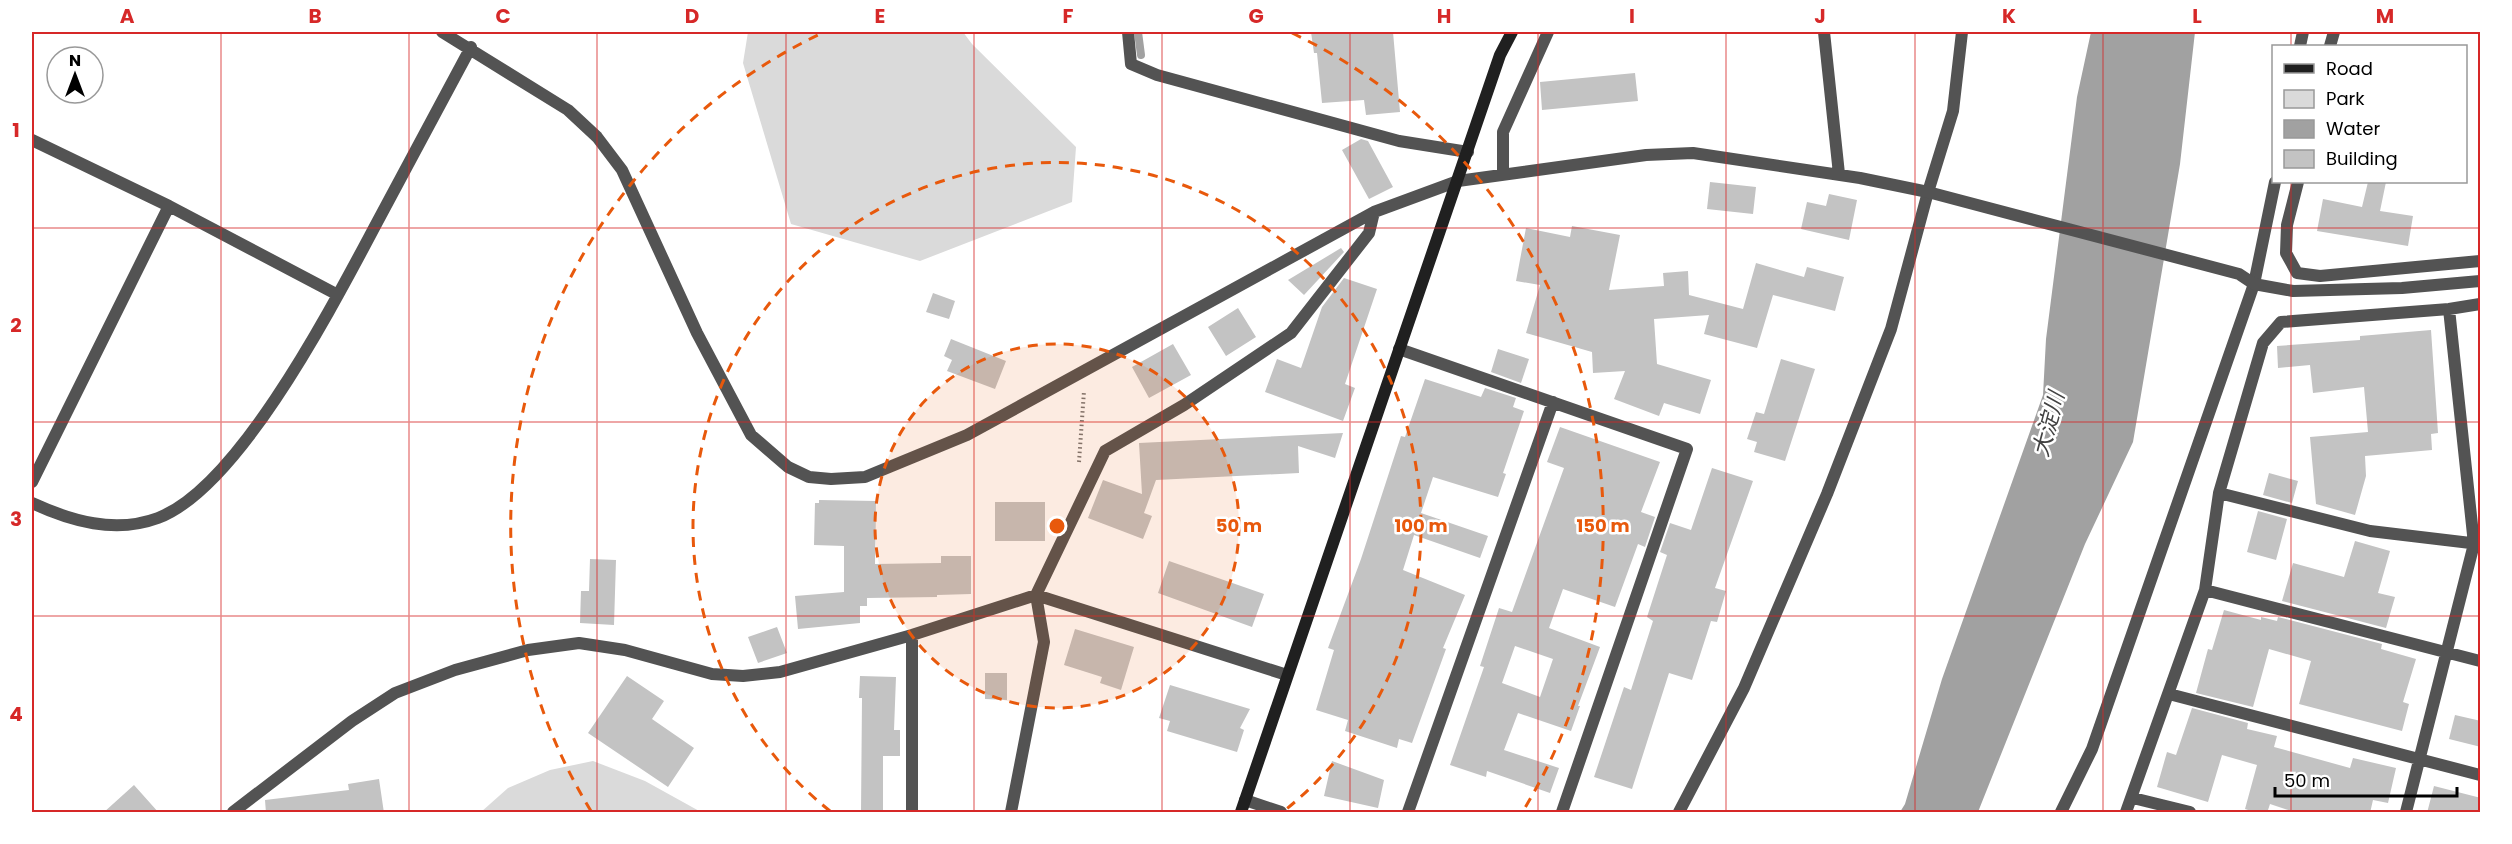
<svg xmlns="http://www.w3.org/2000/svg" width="2512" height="844" viewBox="0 0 2512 844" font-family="Poppins,'Noto Sans JP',sans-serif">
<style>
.green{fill:#dadada}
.water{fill:#a1a1a1}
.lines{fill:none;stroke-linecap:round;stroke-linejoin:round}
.stream{stroke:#a1a1a1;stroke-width:8}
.building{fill:#c3c3c3;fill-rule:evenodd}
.path{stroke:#757575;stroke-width:4;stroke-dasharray:1.5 3;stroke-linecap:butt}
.lane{stroke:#535353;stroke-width:12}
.street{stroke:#535353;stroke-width:12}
.secondary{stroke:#202020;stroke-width:12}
.grid{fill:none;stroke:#d62828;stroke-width:1.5;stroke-opacity:0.55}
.ring{fill:none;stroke:#e8590c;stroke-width:3;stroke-dasharray:10 8}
.labels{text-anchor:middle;stroke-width:5;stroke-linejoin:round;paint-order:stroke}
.water-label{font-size:22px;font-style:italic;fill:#424242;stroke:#fff}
.centre{fill:#e8590c;stroke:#fff;stroke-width:3}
.ring-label{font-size:18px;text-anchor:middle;font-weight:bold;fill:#e8590c;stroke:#fff;stroke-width:5;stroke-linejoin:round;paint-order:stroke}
.neatline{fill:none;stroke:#d62828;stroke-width:2}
.grid-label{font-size:20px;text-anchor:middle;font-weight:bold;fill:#d62828}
</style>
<rect width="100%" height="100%" fill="#fff"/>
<!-- green -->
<path class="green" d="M 748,32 L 963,32 L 972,44 L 1076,147 L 1072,202 L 920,261 L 791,224 L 743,63 Z
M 593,761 L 645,781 L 701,812 L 481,812 L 508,788 L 550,770 Z"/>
<!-- water -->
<path class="water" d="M 2091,32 L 2195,32 L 2180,164 L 2133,442 L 2085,544 L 1978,812 L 1900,812 L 1905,804 L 1942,679 L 2043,395 L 2046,339 L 2077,97 Z"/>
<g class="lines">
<!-- stream -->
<path class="stream" d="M 1138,32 L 1141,55"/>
</g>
<!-- building -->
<path class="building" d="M 1311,32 L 1393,32 L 1400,112 L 1366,115 L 1364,100 L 1322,103 L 1317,53 L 1314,53 Z
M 1635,73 L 1638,101 L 1542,110 L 1540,82 Z
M 1361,139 L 1368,141 L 1393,187 L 1369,199 L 1342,150 Z
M 1710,182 L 1756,187 L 1753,214 L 1707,209 Z
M 2368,182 L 2386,182 L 2380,211 L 2413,216 L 2408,246 L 2317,231 L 2323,199 L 2362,207 Z
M 1829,194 L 1857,200 L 1849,240 L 1801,229 L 1807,202 L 1826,206 Z
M 1572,226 L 1620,235 L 1609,290 L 1664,286 L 1663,273 L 1688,271 L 1689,295 L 1743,309 L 1756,263 L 1804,277 L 1807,267 L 1844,277 L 1835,311 L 1773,295 L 1757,348 L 1704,334 L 1709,315 L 1654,319 L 1657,364 L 1711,380 L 1700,414 L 1664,403 L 1659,416 L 1614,399 L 1625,371 L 1593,373 L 1592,352 L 1526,333 L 1540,285 L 1516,281 L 1526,228 L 1570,237 Z
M 1341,248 L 1344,252 L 1304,295 L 1288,280 Z
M 1344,278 L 1377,289 L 1345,384 L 1355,388 L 1343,421 L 1265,392 L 1277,359 L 1301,368 L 1322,307 Z
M 933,293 L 955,301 L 949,319 L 926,312 Z
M 1238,308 L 1256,337 L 1226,356 L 1208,327 Z
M 2431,330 L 2438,433 L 2431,434 L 2432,450 L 2365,456 L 2366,476 L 2355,515 L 2316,504 L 2310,437 L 2368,432 L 2364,387 L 2313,393 L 2310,365 L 2278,368 L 2277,346 L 2360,340 L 2360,336 Z
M 951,339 L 1006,361 L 995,389 L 947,371 L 952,360 L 944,356 Z
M 1173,344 L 1191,375 L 1149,398 L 1132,367 Z
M 1498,349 L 1529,359 L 1521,383 L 1491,372 Z
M 1781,359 L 1815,369 L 1785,461 L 1754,452 L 1757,442 L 1747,439 L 1756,412 L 1764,414 Z
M 1425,379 L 1481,397 L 1485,388 L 1516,398 L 1513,407 L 1524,411 L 1503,473 L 1506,474 L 1498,497 L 1433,477 L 1421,513 L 1488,536 L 1480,558 L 1414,535 L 1403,570 L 1465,595 L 1443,648 L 1446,649 L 1412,743 L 1399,739 L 1397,748 L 1345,731 L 1348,720 L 1316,710 L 1334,650 L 1328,648 L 1361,559 L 1401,436 L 1405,437 Z
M 1560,427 L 1660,462 L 1641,512 L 1655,517 L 1645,547 L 1638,544 L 1615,607 L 1563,589 L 1549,628 L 1600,647 L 1578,706 L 1580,706 L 1571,731 L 1518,713 L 1504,750 L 1559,768 L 1550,793 L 1487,771 L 1486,777 L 1450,765 L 1484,667 L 1480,666 L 1499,608 L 1512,612 L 1564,468 L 1547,462 ZM 1515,646 L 1553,659 L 1540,697 L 1502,683 Z
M 1343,433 L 1335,458 L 1298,446 L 1299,473 L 1156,480 L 1144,513 L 1152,516 L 1143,539 L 1088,518 L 1103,480 L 1142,494 L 1139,443 Z
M 1712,468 L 1753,481 L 1715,588 L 1726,591 L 1717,622 L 1711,621 L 1692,680 L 1669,673 L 1632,789 L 1594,777 L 1624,687 L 1631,690 L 1653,621 L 1647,617 L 1667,555 L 1660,552 L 1670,523 L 1691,530 Z
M 2269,473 L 2298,481 L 2292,503 L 2263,495 Z
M 819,500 L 876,501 L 875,564 L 941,563 L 941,556 L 971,556 L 971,594 L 937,595 L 937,597 L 867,598 L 867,606 L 860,606 L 860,623 L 798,629 L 795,596 L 844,592 L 844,546 L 814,545 L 815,503 L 819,503 Z
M 995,502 L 1045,502 L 1045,541 L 995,541 Z
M 2258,511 L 2287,519 L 2276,560 L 2247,552 Z
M 2355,541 L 2390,551 L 2378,593 L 2395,597 L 2386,628 L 2282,601 L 2293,563 L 2344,577 Z
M 590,559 L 616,560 L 614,625 L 580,623 L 581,591 L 589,591 Z
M 1169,561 L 1264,594 L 1252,627 L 1158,593 Z
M 2224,610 L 2261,620 L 2261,617 L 2277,621 L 2278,617 L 2382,644 L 2381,649 L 2416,659 L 2403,702 L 2409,704 L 2402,731 L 2299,704 L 2311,661 L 2269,649 L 2253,707 L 2196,693 L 2208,649 L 2212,650 Z
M 777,627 L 787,653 L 758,663 L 748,637 Z
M 1075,629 L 1134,647 L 1121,690 L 1100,683 L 1102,677 L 1064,665 Z
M 985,673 L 1007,673 L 1007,700 L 985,699 Z
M 627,676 L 664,701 L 652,719 L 694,748 L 668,787 L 588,733 Z
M 860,676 L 896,677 L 894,730 L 900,730 L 900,756 L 883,756 L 883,813 L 861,813 L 862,698 L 859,698 Z
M 1170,685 L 1250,709 L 1240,728 L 1244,730 L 1237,752 L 1167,731 L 1170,721 L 1159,718 Z
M 2192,708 L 2248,723 L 2247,729 L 2277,736 L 2274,747 L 2350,768 L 2353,758 L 2396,768 L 2388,803 L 2373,800 L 2370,813 L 2297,813 L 2270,804 L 2267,813 L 2257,813 L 2245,809 L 2257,765 L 2222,755 L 2208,802 L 2157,787 L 2167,752 L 2176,755 Z
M 2455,715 L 2481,721 L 2481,747 L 2449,739 Z
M 1332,761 L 1384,780 L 1378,808 L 1324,796 Z
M 379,779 L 384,813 L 266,813 L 265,800 L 349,790 L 348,784 Z
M 134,785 L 159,813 L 103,813 Z
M 2434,786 L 2481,798 L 2481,813 L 2427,813 Z"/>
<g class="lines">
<!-- path -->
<path class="path" d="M 1079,462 L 1084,391"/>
<!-- lane -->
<path class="lane" d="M 2300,46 L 2303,32
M 1679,812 L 1744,688 L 1827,494 L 1891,329 L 1928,192 L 1953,111 L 1962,32
M 2061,812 L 2092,749 L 2254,284 L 2275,182"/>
<!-- street -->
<path class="street" d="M 442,32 L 568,110 L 597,137 L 622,170 L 697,333 L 751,435 L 788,467 L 809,477 L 831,479 L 865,477 L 967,435 L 1374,212 L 1458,181 L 1646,155 L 1693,153 L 1860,178 L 1928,192 L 2239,274 L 2254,284 L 2293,291 L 2402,288 L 2480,281
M 1128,32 L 1131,64 L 1157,75 L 1399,141 L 1468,152
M 1824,32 L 1839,174
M 2330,46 L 2334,32
M 32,140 L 169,206 L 338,295
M 1503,174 L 1503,132 L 1548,32
M 2298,182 L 2287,225 L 2286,253 L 2297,273 L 2320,276 L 2480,261
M 1399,349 L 1687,449 L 1562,812
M 32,482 L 169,206
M 2219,493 L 2370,531 L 2479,544
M 32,503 C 71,521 115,534 158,518 C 242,486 338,295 381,215 C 411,159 441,103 471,47
M 2205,590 L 2480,661
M 912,635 L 912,812
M 2169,694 L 2480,775
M 2133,798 L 2190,812
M 1245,800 L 1281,812
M 233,812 L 352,721 L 395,693 L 455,670 L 528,650 L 579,643 L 625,650 L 712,674 L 743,676 L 780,672 L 912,635 L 1036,595 L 1287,675
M 1011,812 L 1044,642 L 1036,595 L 1105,451 L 1184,405 L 1291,333 L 1369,233 L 1374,212
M 1408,812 L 1553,402
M 2126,812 L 2205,590 L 2219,493 L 2263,343 L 2281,322 L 2449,309 L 2480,304
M 2406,812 L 2474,544 L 2449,309"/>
<!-- secondary -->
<path class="secondary" d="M 1241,812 L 1500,55 L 1512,32"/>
</g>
<!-- grid -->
<path class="grid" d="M 221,32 L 221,812M 409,32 L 409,812M 597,32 L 597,812M 786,32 L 786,812M 974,32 L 974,812M 1162,32 L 1162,812M 1350,32 L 1350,812M 1538,32 L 1538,812M 1726,32 L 1726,812M 1915,32 L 1915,812M 2103,32 L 2103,812M 2291,32 L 2291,46M 2291,182 L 2291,812M 32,228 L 2480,228M 32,422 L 2480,422M 32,616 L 2480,616"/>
<!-- distance rings -->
<circle cx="1057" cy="526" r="182" fill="#e8590c" fill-opacity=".12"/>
<g class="ring">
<circle cx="1057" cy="526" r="182"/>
<path d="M830 811A364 364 0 1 1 1284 811"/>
<path d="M591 811A546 546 0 0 1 822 33M1292 33A546 546 0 0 1 1523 811"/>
</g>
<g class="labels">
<!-- water labels -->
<g class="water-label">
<text transform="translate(2048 424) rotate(-75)" y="8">大淀川</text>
</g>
</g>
<circle cx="1057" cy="526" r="9" class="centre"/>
<g class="ring-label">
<text x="1239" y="532">50 m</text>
<text x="1421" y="532">100 m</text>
<text x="1603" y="532">150 m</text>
</g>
<!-- border -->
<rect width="2512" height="844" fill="none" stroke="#ffffff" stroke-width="66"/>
<!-- legend -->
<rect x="2272" y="45" width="195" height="138" fill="#ffffff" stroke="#999999" stroke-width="1.5"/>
<rect x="2284" y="64" width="30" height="9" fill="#202020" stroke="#999999" stroke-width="1.5"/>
<text x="2326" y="75" font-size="18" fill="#000000">Road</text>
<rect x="2284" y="90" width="30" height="18" fill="#dadada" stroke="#999999" stroke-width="1.5"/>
<text x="2326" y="105" font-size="18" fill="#000000">Park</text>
<rect x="2284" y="120" width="30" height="18" fill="#a1a1a1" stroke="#999999" stroke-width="1.5"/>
<text x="2326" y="135" font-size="18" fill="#000000">Water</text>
<rect x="2284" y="150" width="30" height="18" fill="#c3c3c3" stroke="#999999" stroke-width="1.5"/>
<text x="2326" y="165" font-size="18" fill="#000000">Building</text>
<!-- north arrow -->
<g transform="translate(75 75)"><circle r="28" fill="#ffffff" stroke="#999999" stroke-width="1.5"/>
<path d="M0-4.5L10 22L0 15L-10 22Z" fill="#000000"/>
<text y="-9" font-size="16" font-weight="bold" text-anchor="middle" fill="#000000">N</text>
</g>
<!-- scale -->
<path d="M2275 787v9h182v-9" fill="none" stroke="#000000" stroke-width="3"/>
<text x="2284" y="787" font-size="18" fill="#000000" stroke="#ffffff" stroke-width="4.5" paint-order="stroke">50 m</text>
<rect x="33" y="33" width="2446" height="778" class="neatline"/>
<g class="grid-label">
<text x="127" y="23">A</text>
<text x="315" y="23">B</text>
<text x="503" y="23">C</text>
<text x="692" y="23">D</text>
<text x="880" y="23">E</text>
<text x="1068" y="23">F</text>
<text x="1256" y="23">G</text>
<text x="1444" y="23">H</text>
<text x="1632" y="23">I</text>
<text x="1820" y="23">J</text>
<text x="2009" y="23">K</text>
<text x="2197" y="23">L</text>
<text x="2385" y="23">M</text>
<text x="16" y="137">1</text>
<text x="16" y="332">2</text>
<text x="16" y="526">3</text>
<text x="16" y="721">4</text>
</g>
</svg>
